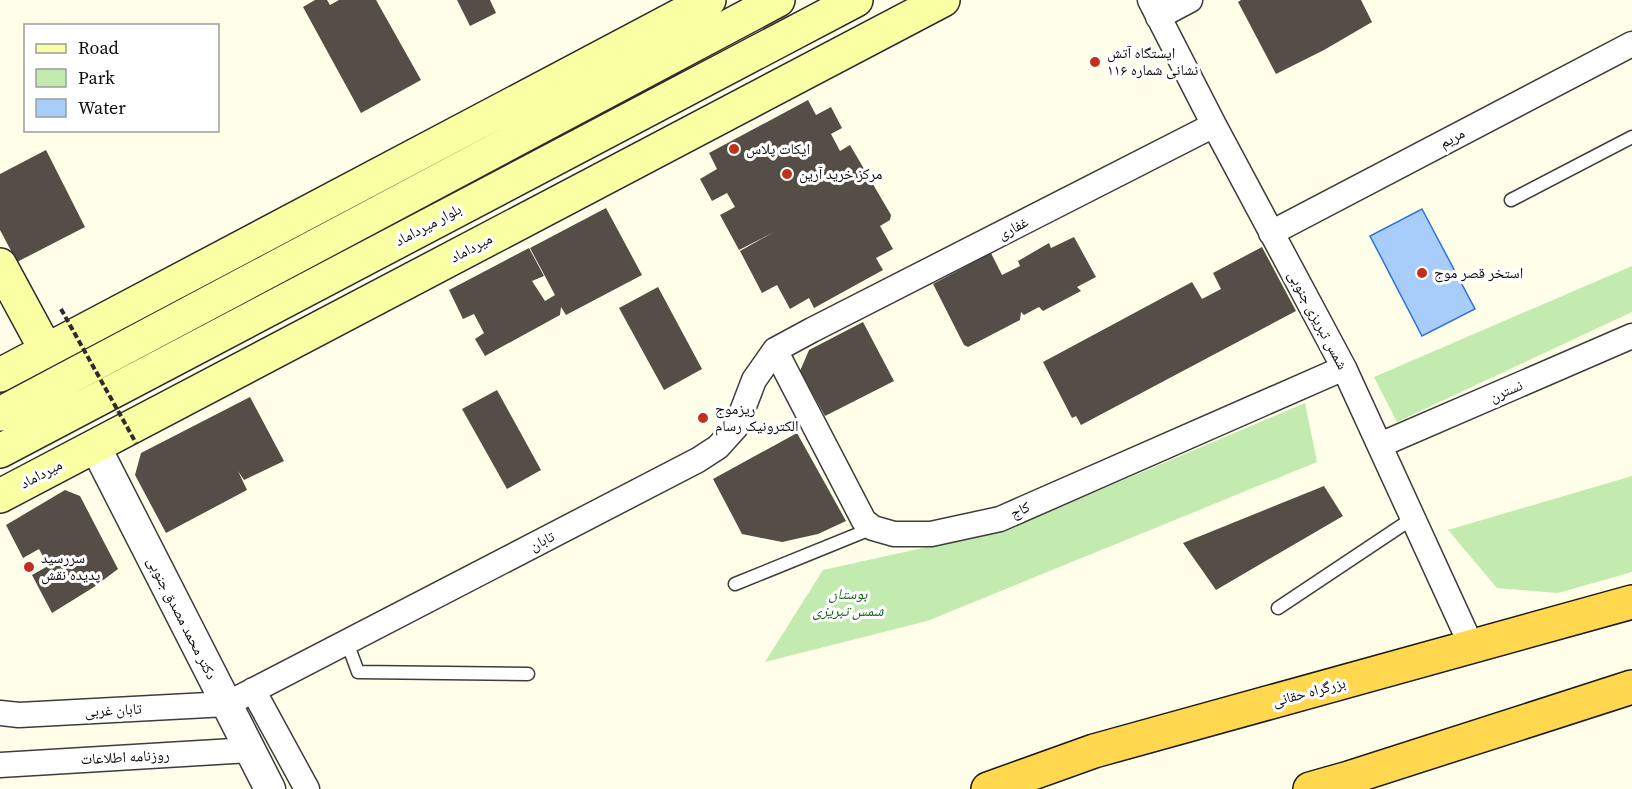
<svg xmlns="http://www.w3.org/2000/svg" width="1632" height="789" viewBox="0 0 1632 789" font-family="'Source Serif 4','Noto Naskh Arabic',serif">
<style>
.green{fill:#c4ebaf}
.water{fill:#a9cdfa;stroke:#2b74d6;stroke-width:1.5}
.building{fill:#544e46}
.lines{fill:none;stroke-linecap:round;stroke-linejoin:round}
.service-casing{stroke:#3d3d3d;stroke-width:15}
.minor-casing{stroke:#3d3d3d;stroke-width:27}
.tertiary-casing{stroke:#3d3d3d;stroke-width:33}
.secondary-casing{stroke:#2c2c2c;stroke-width:36}
.trunk-casing{stroke:#1b1b1b;stroke-width:36}
.service{stroke:#fff;stroke-width:12}
.minor{stroke:#fff;stroke-width:24}
.tertiary{stroke:#fff;stroke-width:30}
.secondary{stroke:#f9ffa3;stroke-width:33}
.trunk{stroke:#ffd84f;stroke-width:33}
.path-bridge{stroke:#2c2c2c;stroke-width:4;stroke-dasharray:6 3;stroke-linecap:butt}
.poi-dot{fill:#c3301a;stroke:#fff;stroke-width:2}
.labels{text-anchor:middle;stroke-width:6;stroke-linejoin:round;paint-order:stroke}
.poi-label{font-size:15px;fill:#0a0a0a;stroke:#fff;text-anchor:start}
.street-label{font-size:15px;fill:#0a0a0a;stroke:#fff}
.park-label{font-size:15px;font-style:italic;fill:#1a6518;stroke:#fff}
</style>
<rect width="100%" height="100%" fill="#fffee8"/>
<!-- green -->
<path class="green" d="M 1632,266 L 1632,312 L 1397,422 L 1374,377 Z
M 1305,403 L 1317,462 L 927,621 L 765,662 L 823,570 L 1008,529 Z
M 1632,476 L 1632,572 L 1558,593 L 1497,588 L 1448,530 Z"/>
<!-- water -->
<path class="water" d="M 1422,209 L 1475,309 L 1422,336 L 1370,236 Z"/>
<!-- building -->
<path class="building" d="M 315,0 L 327,0 L 330,5 L 339,0 L 376,0 L 421,80 L 361,113 L 303,7 Z
M 457,0 L 490,0 L 496,13 L 470,26 Z
M 1241,0 L 1361,0 L 1372,22 L 1324,50 L 1276,74 L 1238,2 Z
M 808,100 L 816,115 L 831,107 L 842,128 L 831,134 L 840,151 L 850,145 L 891,215 L 890,220 L 880,226 L 893,249 L 876,258 L 883,270 L 814,308 L 809,298 L 790,309 L 777,285 L 762,293 L 740,251 L 774,232 L 739,250 L 720,215 L 735,207 L 727,193 L 712,201 L 700,179 L 717,169 L 709,153 Z
M 46,150 L 85,227 L 17,262 L 0,230 L 0,174 Z
M 606,208 L 642,275 L 566,315 L 561,307 L 560,315 L 485,356 L 475,339 L 484,333 L 474,314 L 463,319 L 449,290 L 529,248 L 544,276 L 532,281 L 545,301 L 555,295 L 530,248 Z
M 1074,237 L 1096,277 L 1077,287 L 1081,291 L 1043,311 L 1039,307 L 1024,315 L 1021,312 L 1020,320 L 968,347 L 964,345 L 933,284 L 991,253 L 1002,275 L 1020,266 L 1018,261 L 1049,243 L 1051,248 Z
M 1262,247 L 1296,311 L 1081,425 L 1076,416 L 1072,418 L 1043,362 L 1192,282 L 1202,299 L 1221,289 L 1213,273 Z
M 658,287 L 702,369 L 664,390 L 619,308 Z
M 863,322 L 894,381 L 825,416 L 800,371 L 809,350 Z
M 497,390 L 541,470 L 507,489 L 462,409 Z
M 250,397 L 284,461 L 244,480 L 238,471 L 247,490 L 166,533 L 135,475 L 141,453 Z
M 797,433 L 846,521 L 818,534 L 782,542 L 742,534 L 713,479 Z
M 1324,486 L 1343,516 L 1216,590 L 1183,543 Z
M 65,490 L 80,496 L 118,569 L 94,587 L 52,613 L 32,575 L 48,566 L 39,549 L 23,558 L 6,525 Z"/>
<g class="lines">
<!-- service casing -->
<g class="service-casing">
<path id="service" d="M 1511,200 L 1632,137
M 735,584 L 873,528
M 1278,608 L 1413,518
M 347,642 L 358,672 L 528,674"/>
</g>
<!-- minor casing -->
<g class="minor-casing">
<path id="minor" d="M 1150,0 L 1214,125 L 1344,368 L 1472,647
M 1158,17 L 1190,0
M 1271,233 L 1632,44
M 775,350 L 864,521 L 873,528 L 894,534 L 931,534 L 1000,519 L 1344,368
M 1380,445 L 1632,336
M 253,690 L 307,789
M 0,713 L 19,715 L 227,704 L 698,460 L 718,447 L 736,427 L 754,380 L 775,350 L 812,330 L 1214,125
M 0,765 L 250,750"/>
</g>
<!-- tertiary casing -->
<g class="tertiary-casing">
<path id="tertiary" d="M 95,446 L 270,789"/>
</g>
<!-- secondary casing -->
<g class="secondary-casing">
<path id="secondary" d="M 0,265 L 46,350
M 0,375 L 709,0
M 0,414 L 778,0
M 0,451 L 856,0
M 0,496 L 943,0"/>
</g>
<!-- trunk casing -->
<g class="trunk-casing">
<path id="trunk" d="M 988,789 L 1094,751 L 1632,602
M 1310,789 L 1349,778 L 1632,687"/>
</g>
<!-- service -->
<use href="#service" class="service"/>
<!-- minor -->
<use href="#minor" class="minor"/>
<!-- tertiary -->
<use href="#tertiary" class="tertiary"/>
<!-- secondary -->
<use href="#secondary" class="secondary"/>
<!-- trunk -->
<use href="#trunk" class="trunk"/>
<!-- path-bridge -->
<path class="path-bridge" d="M 61,309 L 136,443"/>
</g>
<!-- markers -->
<g class="poi-dot">
<circle cx="1095" cy="62" r="6"/>
<circle cx="734" cy="149" r="6"/>
<circle cx="787" cy="174" r="6"/>
<circle cx="1422" cy="273" r="6"/>
<circle cx="703" cy="418" r="6"/>
<circle cx="29" cy="567" r="6"/>
</g>
<g class="labels">
<!-- poi labels -->
<g class="poi-label">
<text x="1107" y="58">ایستگاه آتش<tspan x="1107" dy="17">نشانی شماره ۱۱۶</tspan></text>
<text x="746" y="154">ایکات پلاس</text>
<text x="799" y="179">مرکز خرید آرین</text>
<text x="1434" y="278">استخر قصر موج</text>
<text x="715" y="414">ریزموج<tspan x="715" dy="17">الکترونیک رسام</tspan></text>
<text x="41" y="563">سررسید<tspan x="41" dy="17">پدیده نقش</tspan></text>
</g>
<!-- street labels -->
<g class="street-label">
<text transform="translate(1452 138) rotate(-28)" y="5">مریم</text>
<text transform="translate(428 225) rotate(-28)" y="5">بلوار میرداماد</text>
<text transform="translate(1013 228) rotate(-27)" y="5">غفارى</text>
<text transform="translate(471 248) rotate(-28)" y="5">میرداماد</text>
<text transform="translate(1318 320) rotate(62)" y="5">شمس تبریزی جنوبی</text>
<text transform="translate(1506 391) rotate(-23)" y="5">نسترن</text>
<text transform="translate(41 474) rotate(-28)" y="5">میرداماد</text>
<text transform="translate(1020 510) rotate(-24)" y="5">کاج</text>
<text transform="translate(542 541) rotate(-27)" y="5">تابان</text>
<text transform="translate(182 618) rotate(63)" y="5">دکتر محمد مصدق جنوبی</text>
<text transform="translate(1309 692) rotate(-15)" y="5">بزرگراه حقانی</text>
<text transform="translate(113 710) rotate(-3)" y="5">تابان غربی</text>
<text transform="translate(125 757) rotate(-3)" y="5">روزنامه اطلاعات</text>
</g>
<!-- park labels -->
<g class="park-label">
<text x="848" y="599">بوستان<tspan x="848" dy="17">شمس تبریزی</tspan></text>
</g>
</g>
<!-- legend -->
<rect x="24" y="24" width="195" height="108" fill="#ffffff" stroke="#9d9d9d" stroke-width="1.5"/>
<rect x="36" y="44" width="30" height="9" fill="#f9ffa3" stroke="#9d9d9d" stroke-width="1.5"/>
<text x="78" y="54" font-size="18" fill="#0a0a0a">Road</text>
<rect x="36" y="69" width="30" height="18" fill="#c4ebaf" stroke="#9d9d9d" stroke-width="1.5"/>
<text x="78" y="84" font-size="18" fill="#0a0a0a">Park</text>
<rect x="36" y="99" width="30" height="18" fill="#a9cdfa" stroke="#9d9d9d" stroke-width="1.5"/>
<text x="78" y="114" font-size="18" fill="#0a0a0a">Water</text>
</svg>
